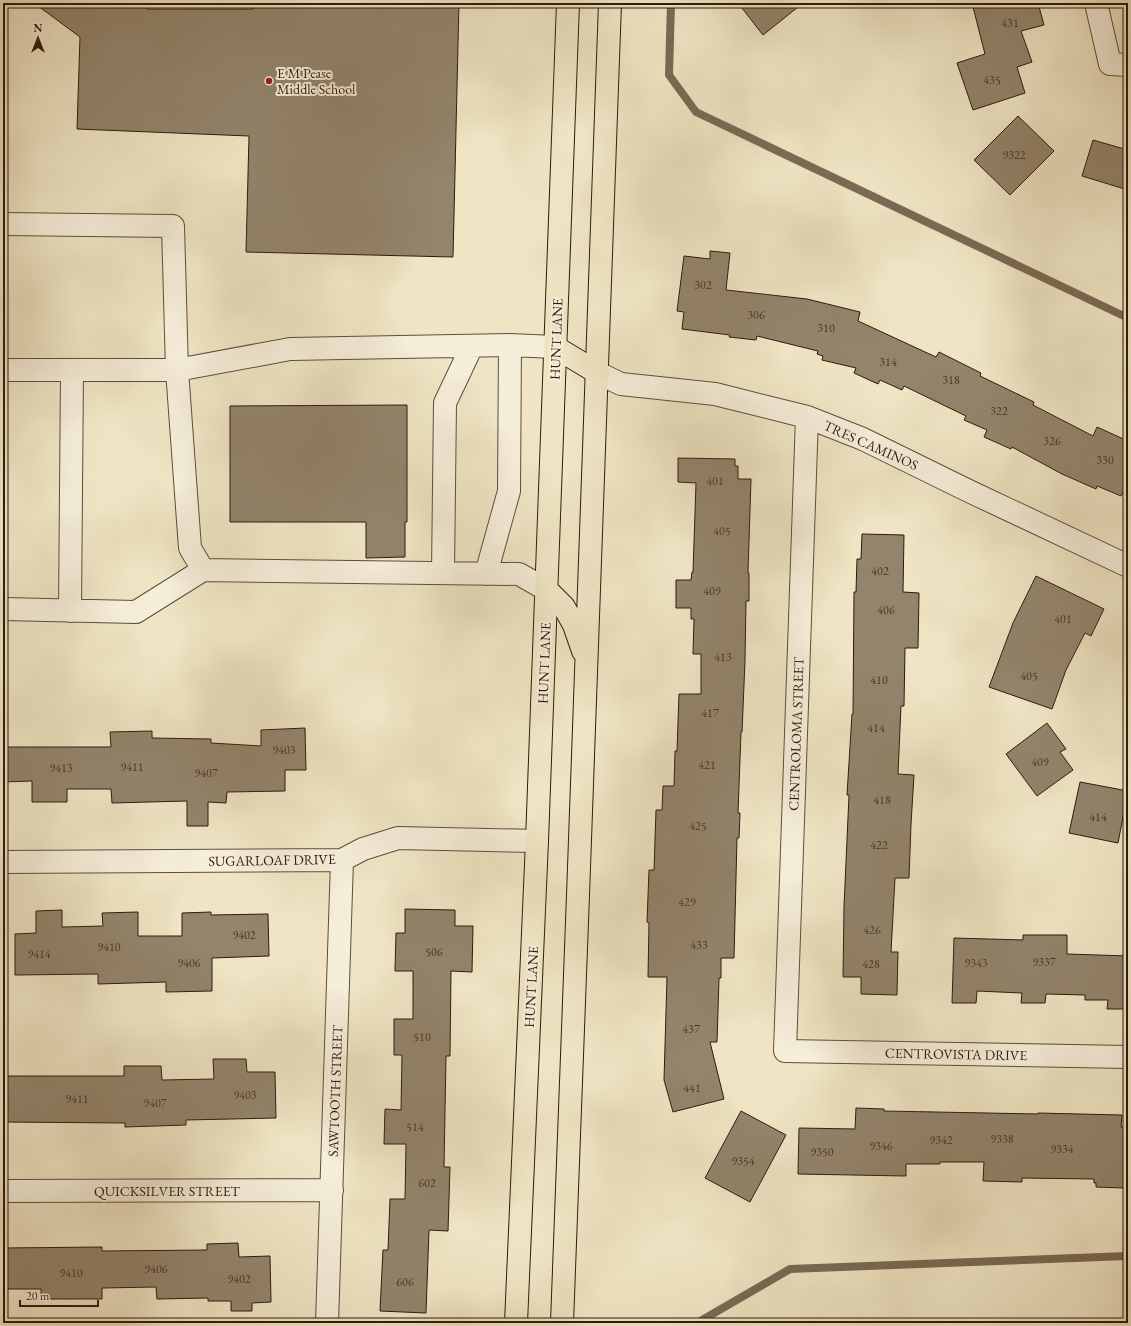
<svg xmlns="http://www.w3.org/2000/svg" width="1131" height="1326" viewBox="0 0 1131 1326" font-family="'EB Garamond',serif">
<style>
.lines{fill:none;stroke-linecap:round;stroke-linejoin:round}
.stream{stroke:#7b6a55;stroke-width:8}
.building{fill:#93846c;stroke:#2f1a0c}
.minor-casing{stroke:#5f4d3a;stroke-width:24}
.major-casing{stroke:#2f1a0c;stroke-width:24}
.minor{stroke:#f5eed9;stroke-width:22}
.major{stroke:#efe5c4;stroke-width:22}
.poi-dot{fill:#8f2418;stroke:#f5eed9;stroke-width:1.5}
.labels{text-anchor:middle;stroke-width:4;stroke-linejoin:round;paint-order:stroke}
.number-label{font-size:12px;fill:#483424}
.poi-label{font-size:14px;fill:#2f1a0c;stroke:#f5eed9;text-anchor:start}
.street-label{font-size:14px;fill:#2f1a0c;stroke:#f5eed9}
</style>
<rect width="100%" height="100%" fill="#efe5c4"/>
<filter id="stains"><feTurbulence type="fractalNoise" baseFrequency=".005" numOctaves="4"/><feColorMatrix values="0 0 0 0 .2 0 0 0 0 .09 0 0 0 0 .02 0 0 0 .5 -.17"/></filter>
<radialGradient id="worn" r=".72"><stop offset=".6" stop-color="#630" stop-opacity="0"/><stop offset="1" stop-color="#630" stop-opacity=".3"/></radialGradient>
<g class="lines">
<!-- stream -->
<path class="stream" d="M 671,3 L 669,75 L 696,112 L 1128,318
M 697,1323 L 790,1269 L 1128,1256"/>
</g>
<!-- building -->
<path class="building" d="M 34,3 L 140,3 L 147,9 L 253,9 L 253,3 L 459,3 L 453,257 L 246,252 L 249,136 L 77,129 L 80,37 Z
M 738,3 L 803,3 L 763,35 Z
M 972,3 L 1038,3 L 1044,25 L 1021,31 L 1032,62 L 1017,67 L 1025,93 L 973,110 L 957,63 L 985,54 Z
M 1018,116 L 1054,151 L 1010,195 L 974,160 Z
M 1093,140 L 1128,150 L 1128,190 L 1082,176 Z
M 710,251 L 730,253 L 726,290 L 807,299 L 860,312 L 858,321 L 936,357 L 939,352 L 981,373 L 980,376 L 1034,402 L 1033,405 L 1093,436 L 1097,427 L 1128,441 L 1128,482 L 1121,496 L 1097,486 L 1096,489 L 1062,474 L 1012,447 L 1011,449 L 984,437 L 987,430 L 964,420 L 966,416 L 904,386 L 902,390 L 880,380 L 878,384 L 854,373 L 856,368 L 822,360 L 823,356 L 817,354 L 818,351 L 757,336 L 756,340 L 729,337 L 730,335 L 682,329 L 684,312 L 677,311 L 684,256 L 710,259 Z
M 407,405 L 407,522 L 405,522 L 405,557 L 366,558 L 366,522 L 230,522 L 230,406 Z
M 678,458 L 735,459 L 735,466 L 738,466 L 738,479 L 751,479 L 748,573 L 749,573 L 749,601 L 746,601 L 745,661 L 742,732 L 741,732 L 738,813 L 740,813 L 739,838 L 737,838 L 734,958 L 721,958 L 721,978 L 719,978 L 717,1042 L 710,1042 L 724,1099 L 673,1112 L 664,1080 L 667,977 L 648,977 L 649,923 L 647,922 L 649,870 L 654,870 L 656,810 L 662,810 L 663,786 L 674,786 L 675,751 L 677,751 L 679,694 L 701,694 L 701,654 L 693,654 L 694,619 L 691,619 L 691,608 L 676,608 L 676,580 L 691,580 L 692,572 L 693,572 L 696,483 L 678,482 Z
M 862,534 L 904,535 L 903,592 L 919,593 L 918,648 L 905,648 L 904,706 L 901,706 L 898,774 L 914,775 L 911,824 L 909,878 L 895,878 L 891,952 L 898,952 L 897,995 L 861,994 L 861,977 L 843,977 L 844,907 L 849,795 L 847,795 L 852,714 L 853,714 L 854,592 L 856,592 L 857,559 L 861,559 Z
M 1036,576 L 1104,609 L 1091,636 L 1085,633 L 1066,670 L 1052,709 L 989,687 L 1013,623 Z
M 1047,723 L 1066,749 L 1060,752 L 1073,770 L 1037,796 L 1006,754 Z
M 305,728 L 306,770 L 285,770 L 285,791 L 227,792 L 226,803 L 208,802 L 208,826 L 187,826 L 187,801 L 112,803 L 111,789 L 67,789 L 67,802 L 32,802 L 32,781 L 3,782 L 3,747 L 111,747 L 110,732 L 152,731 L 152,738 L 211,739 L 211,743 L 261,746 L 261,730 Z
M 1080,782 L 1128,791 L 1118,843 L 1069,833 Z
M 405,909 L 455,910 L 455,926 L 473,926 L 472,972 L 451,971 L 450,1056 L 446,1056 L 444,1167 L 450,1167 L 448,1231 L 429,1230 L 426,1313 L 380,1311 L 383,1250 L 388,1250 L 390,1199 L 405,1199 L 406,1144 L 384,1144 L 385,1109 L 401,1110 L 402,1055 L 394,1055 L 394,1019 L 413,1019 L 413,971 L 395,971 L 396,933 L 405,933 Z
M 62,910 L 62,927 L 103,926 L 102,913 L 138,912 L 138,936 L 182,936 L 182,913 L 211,912 L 211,915 L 268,914 L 269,956 L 212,958 L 212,991 L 166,992 L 166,982 L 98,984 L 98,974 L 15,975 L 15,934 L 36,933 L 36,911 Z
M 1023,935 L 1067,935 L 1067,954 L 1128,956 L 1128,1009 L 1107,1009 L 1108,1000 L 1085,1000 L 1085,995 L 1046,994 L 1045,1003 L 1021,1003 L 1022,993 L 977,991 L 976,1003 L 952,1003 L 954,938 L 1023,940 Z
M 213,1059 L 246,1059 L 247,1072 L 275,1072 L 276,1118 L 186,1120 L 186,1125 L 125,1127 L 125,1123 L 3,1122 L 3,1076 L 124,1076 L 124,1066 L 161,1066 L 162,1080 L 214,1079 Z
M 856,1108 L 884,1109 L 884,1111 L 1038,1114 L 1038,1113 L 1122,1115 L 1121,1127 L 1128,1127 L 1128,1177 L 1125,1177 L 1124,1188 L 1096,1187 L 1096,1183 L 1094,1183 L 1094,1179 L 1022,1178 L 1022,1182 L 983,1181 L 984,1162 L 940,1162 L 940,1164 L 906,1164 L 906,1176 L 798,1174 L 799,1128 L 855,1129 Z
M 741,1111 L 786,1135 L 750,1202 L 705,1178 Z
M 238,1243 L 239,1257 L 270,1256 L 271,1302 L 252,1303 L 252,1311 L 231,1311 L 231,1301 L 208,1301 L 208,1298 L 157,1299 L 156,1287 L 102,1288 L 102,1299 L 41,1299 L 41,1289 L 3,1289 L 3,1248 L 102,1247 L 102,1251 L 207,1250 L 207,1244 Z"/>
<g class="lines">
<!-- minor casing -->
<g class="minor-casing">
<path id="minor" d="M 1096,3 L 1110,64 L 1128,65
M 3,224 L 173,226 L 177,370 L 3,370
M 598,373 L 621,384 L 715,394 L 807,417 L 863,439 L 971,492 L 1128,566
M 807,417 L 785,1051 L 1128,1057
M 443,573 L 445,403 L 472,346
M 486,574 L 509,491 L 510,345
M 547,590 L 519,574 L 203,570 L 190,548 L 177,370 L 290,349 L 510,345 L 555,347
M 3,609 L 136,612 L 203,570
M 70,611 L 72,370
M 3,862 L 342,860 L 363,849 L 398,838 L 537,841
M 3,1191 L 332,1190
M 327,1323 L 342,860"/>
</g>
<!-- major casing -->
<g class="major-casing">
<path id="major" d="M 555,347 L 598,373
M 547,590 L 564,607 L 574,625 L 583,651
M 516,1323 L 537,841 L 568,3
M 562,1323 C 578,883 596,443 610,3"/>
</g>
<!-- minor -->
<use href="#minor" class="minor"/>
<!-- major -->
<use href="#major" class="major"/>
</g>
<!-- markers -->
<circle class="poi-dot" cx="269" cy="81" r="4"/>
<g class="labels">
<!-- number labels -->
<g class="number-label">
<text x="1010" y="27">431</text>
<text x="992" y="84">435</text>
<text x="1014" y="159">9322</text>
<text x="703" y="289">302</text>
<text x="756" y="319">306</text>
<text x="826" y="332">310</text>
<text x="888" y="366">314</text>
<text x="951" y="384">318</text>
<text x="999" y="415">322</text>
<text x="1052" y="445">326</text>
<text x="1105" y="464">330</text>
<text x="715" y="485">401</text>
<text x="722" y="535">405</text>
<text x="880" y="575">402</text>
<text x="712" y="595">409</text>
<text x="886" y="614">406</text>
<text x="1063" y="623">401</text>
<text x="723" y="661">413</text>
<text x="1029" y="680">405</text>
<text x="879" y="684">410</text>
<text x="710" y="717">417</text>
<text x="876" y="732">414</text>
<text x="284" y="754">9403</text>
<text x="1040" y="766">409</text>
<text x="707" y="769">421</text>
<text x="132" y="771">9411</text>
<text x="61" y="772">9413</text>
<text x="206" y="777">9407</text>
<text x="882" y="804">418</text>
<text x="1098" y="821">414</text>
<text x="698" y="830">425</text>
<text x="879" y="849">422</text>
<text x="687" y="906">429</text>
<text x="872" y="934">426</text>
<text x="244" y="939">9402</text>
<text x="699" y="949">433</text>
<text x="109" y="951">9410</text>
<text x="434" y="956">506</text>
<text x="39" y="958">9414</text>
<text x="1044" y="966">9337</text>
<text x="189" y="967">9406</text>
<text x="976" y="967">9343</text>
<text x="871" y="968">428</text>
<text x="691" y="1033">437</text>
<text x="422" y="1041">510</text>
<text x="692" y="1092">441</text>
<text x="245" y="1099">9403</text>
<text x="77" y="1103">9411</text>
<text x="155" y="1107">9407</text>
<text x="415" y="1131">514</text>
<text x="1002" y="1143">9338</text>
<text x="941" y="1144">9342</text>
<text x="881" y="1150">9346</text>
<text x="1062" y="1153">9334</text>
<text x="822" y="1156">9350</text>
<text x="743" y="1165">9354</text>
<text x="427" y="1187">602</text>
<text x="156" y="1273">9406</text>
<text x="71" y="1277">9410</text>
<text x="239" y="1283">9402</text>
<text x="405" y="1286">606</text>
</g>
<!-- poi labels -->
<g class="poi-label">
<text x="277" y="78">E M Pease<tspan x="277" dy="16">Middle School</tspan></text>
</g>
<!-- street labels -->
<g class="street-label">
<text transform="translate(556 339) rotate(-88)" y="5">HUNT LANE</text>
<text transform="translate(871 445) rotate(24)" y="5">TRES CAMINOS</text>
<text transform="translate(544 663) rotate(-88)" y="5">HUNT LANE</text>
<text transform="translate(796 734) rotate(-88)" y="5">CENTROLOMA STREET</text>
<text transform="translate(272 860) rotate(-1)" y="5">SUGARLOAF DRIVE</text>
<text transform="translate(531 987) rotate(-87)" y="5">HUNT LANE</text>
<text transform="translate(956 1054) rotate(1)" y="5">CENTROVISTA DRIVE</text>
<text transform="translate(335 1091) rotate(-88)" y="5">SAWTOOTH STREET</text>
<text x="167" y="1196">QUICKSILVER STREET</text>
</g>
</g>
<!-- margin -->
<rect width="1131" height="1326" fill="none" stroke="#efe5c4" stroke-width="16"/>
<rect x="4" y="4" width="1123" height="1318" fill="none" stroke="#2f1a0c" stroke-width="2"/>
<rect x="8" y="8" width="1115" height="1310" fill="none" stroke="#2f1a0c"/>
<!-- north arrow -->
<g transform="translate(38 38)" stroke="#f5eed9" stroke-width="3" paint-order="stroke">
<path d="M0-3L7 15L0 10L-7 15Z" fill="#2f1a0c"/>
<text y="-6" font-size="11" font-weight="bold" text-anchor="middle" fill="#2f1a0c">N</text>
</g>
<!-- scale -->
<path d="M20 1300v6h78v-6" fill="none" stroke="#2f1a0c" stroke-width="2"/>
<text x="26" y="1300" font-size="12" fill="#2f1a0c" stroke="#f5eed9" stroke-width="3" paint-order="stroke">20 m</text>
<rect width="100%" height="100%" filter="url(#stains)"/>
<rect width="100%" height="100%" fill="url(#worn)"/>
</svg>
